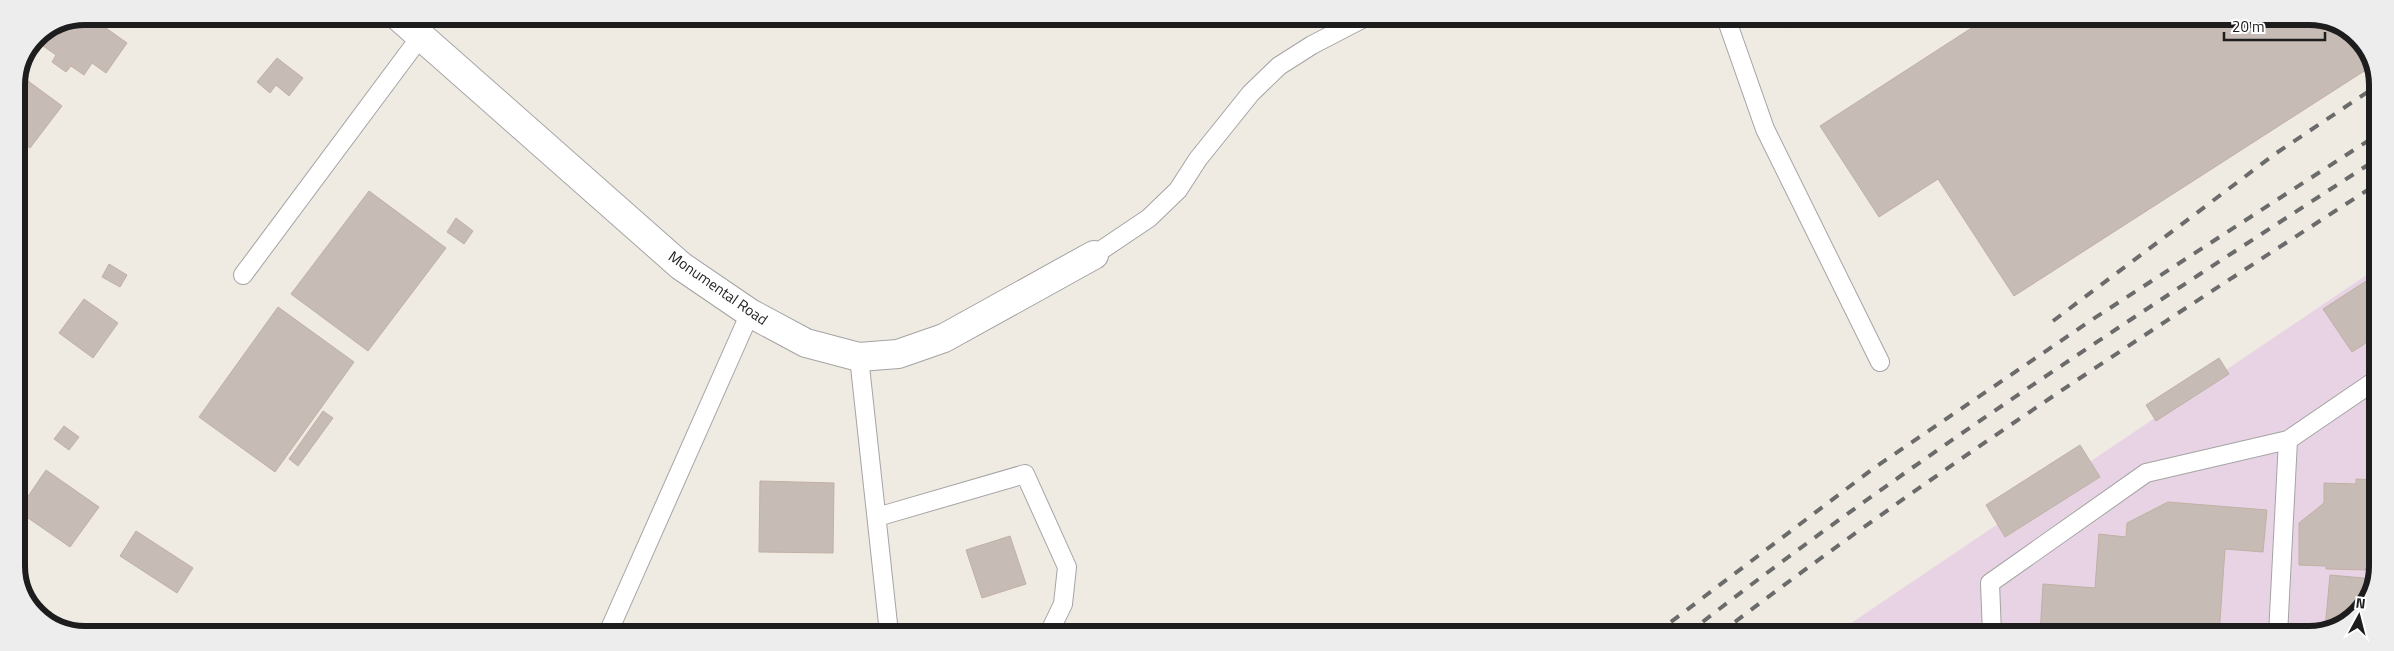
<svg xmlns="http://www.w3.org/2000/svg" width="2394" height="651" viewBox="0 0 2394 651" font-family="'Titillium Web',sans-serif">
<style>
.industrial{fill:#e8d3e5}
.building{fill:#c6bcb5;stroke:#c1b0a4}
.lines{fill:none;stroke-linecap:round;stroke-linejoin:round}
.lane-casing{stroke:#a4a4a4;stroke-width:20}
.street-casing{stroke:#a4a4a4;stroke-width:30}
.lane{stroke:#fff;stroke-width:18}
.street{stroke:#fff;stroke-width:28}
.rail{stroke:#6b6b6b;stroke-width:4;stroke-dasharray:10 10;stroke-linecap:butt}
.labels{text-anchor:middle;stroke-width:5;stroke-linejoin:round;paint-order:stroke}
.street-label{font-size:15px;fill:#1d1d1d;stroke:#fff}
.rim{fill:none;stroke:#1d1d1d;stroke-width:6}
</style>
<rect width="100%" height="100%" fill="#efeae2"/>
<!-- industrial -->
<path class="industrial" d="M 2377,268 L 2375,583 L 2351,620 L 2309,635 L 1835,634 Z"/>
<!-- building -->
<path class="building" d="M 85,16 L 89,16 L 127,43 L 106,73 L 92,63 L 84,75 L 71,66 L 66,72 L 52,62 L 56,55 L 36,41 L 40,35 Z
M 1785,18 L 1808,18 L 1791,28 Z
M 1987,18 L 2136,18 L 2142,28 L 2156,18 L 2326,19 L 2361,40 L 2372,66 L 2014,296 L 1938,179 L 1879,217 L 1820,126 Z
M 277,58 L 303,78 L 289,96 L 276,85 L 270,93 L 257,82 Z
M 20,75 L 62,106 L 30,148 L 16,138 L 16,85 Z
M 369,191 L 446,248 L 368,351 L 291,294 Z
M 16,193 L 24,199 L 16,210 Z
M 456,218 L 473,231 L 464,244 L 447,232 Z
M 109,264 L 127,275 L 120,287 L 102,277 Z
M 2377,274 L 2377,336 L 2352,352 L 2323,309 Z
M 84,299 L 118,323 L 93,358 L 59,333 Z
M 278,307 L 354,362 L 275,472 L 199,417 Z
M 2219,358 L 2229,374 L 2156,421 L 2146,405 Z
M 323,411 L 333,418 L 298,466 L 289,459 Z
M 64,426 L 79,437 L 69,450 L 54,439 Z
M 2080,445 L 2100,477 L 2005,537 L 1986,505 Z
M 46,470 L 99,507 L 70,547 L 18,511 Z
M 2356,479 L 2376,480 L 2376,573 L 2371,570 L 2326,569 L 2326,566 L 2299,565 L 2299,523 L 2324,503 L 2324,483 L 2356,484 Z
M 760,481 L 834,483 L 833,553 L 759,552 Z
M 2168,502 L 2267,510 L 2263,552 L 2225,549 L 2219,635 L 2040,634 L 2043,584 L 2095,588 L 2099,534 L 2126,537 L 2127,523 Z
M 136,531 L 193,568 L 177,593 L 120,556 Z
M 1010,536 L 1026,584 L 982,598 L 966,550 Z
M 2330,575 L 2375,579 L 2375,583 L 2351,620 L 2325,629 Z"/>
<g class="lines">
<!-- lane casing -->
<g class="lane-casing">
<path id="lane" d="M 1726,18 L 1765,129 L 1880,362
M 1094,255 L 1149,218 L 1178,190 L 1198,159 L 1251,93 L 1279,66 L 1312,45 L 1364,18
M 243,275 L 421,36
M 859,357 L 889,633
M 877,517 L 1025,474 L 1067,567 L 1063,604 L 1049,633
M 608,633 L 750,313
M 1992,634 L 1990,583 L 2146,473 L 2288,440
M 2278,635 L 2288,440 L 2376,380"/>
</g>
<!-- street casing -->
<g class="street-casing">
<path id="street" d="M 399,17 L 681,266 L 750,313 L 806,343 L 859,357 L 898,354 L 944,338 L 1094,255"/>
</g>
<!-- lane -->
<use href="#lane" class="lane"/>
<!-- street -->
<use href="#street" class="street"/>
<!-- rail -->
<path class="rail" d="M 2053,321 L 2275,154 L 2378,85
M 1655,634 L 1874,468 L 2093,319 L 2377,135
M 1687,634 C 1907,462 2143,311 2377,159
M 1719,634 C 1930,473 2154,328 2377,184"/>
</g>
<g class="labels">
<!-- street labels -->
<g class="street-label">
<text transform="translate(718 288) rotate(35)" y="5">Monumental Road</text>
</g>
</g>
<!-- crop -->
<path d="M0 0H2394V651H0ZM85 25H2309A60 60 0 0 1 2369 85V566A60 60 0 0 1 2309 626H85A60 60 0 0 1 25 566V85A60 60 0 0 1 85 25Z" fill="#ededed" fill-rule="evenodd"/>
<path class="rim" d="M85 25H2309A60 60 0 0 1 2369 85V566A60 60 0 0 1 2309 626H85A60 60 0 0 1 25 566V85A60 60 0 0 1 85 25Z"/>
<!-- north arrow -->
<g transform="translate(2359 616) rotate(7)" stroke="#ffffff" stroke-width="4" paint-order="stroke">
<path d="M0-4L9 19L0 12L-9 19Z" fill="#1d1d1d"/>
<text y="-8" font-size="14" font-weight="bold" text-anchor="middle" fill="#1d1d1d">N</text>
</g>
<!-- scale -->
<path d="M2224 32v8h101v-8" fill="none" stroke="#1d1d1d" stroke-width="2.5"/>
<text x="2232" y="32" font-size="15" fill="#1d1d1d" stroke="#ffffff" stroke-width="4" paint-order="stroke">20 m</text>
</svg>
